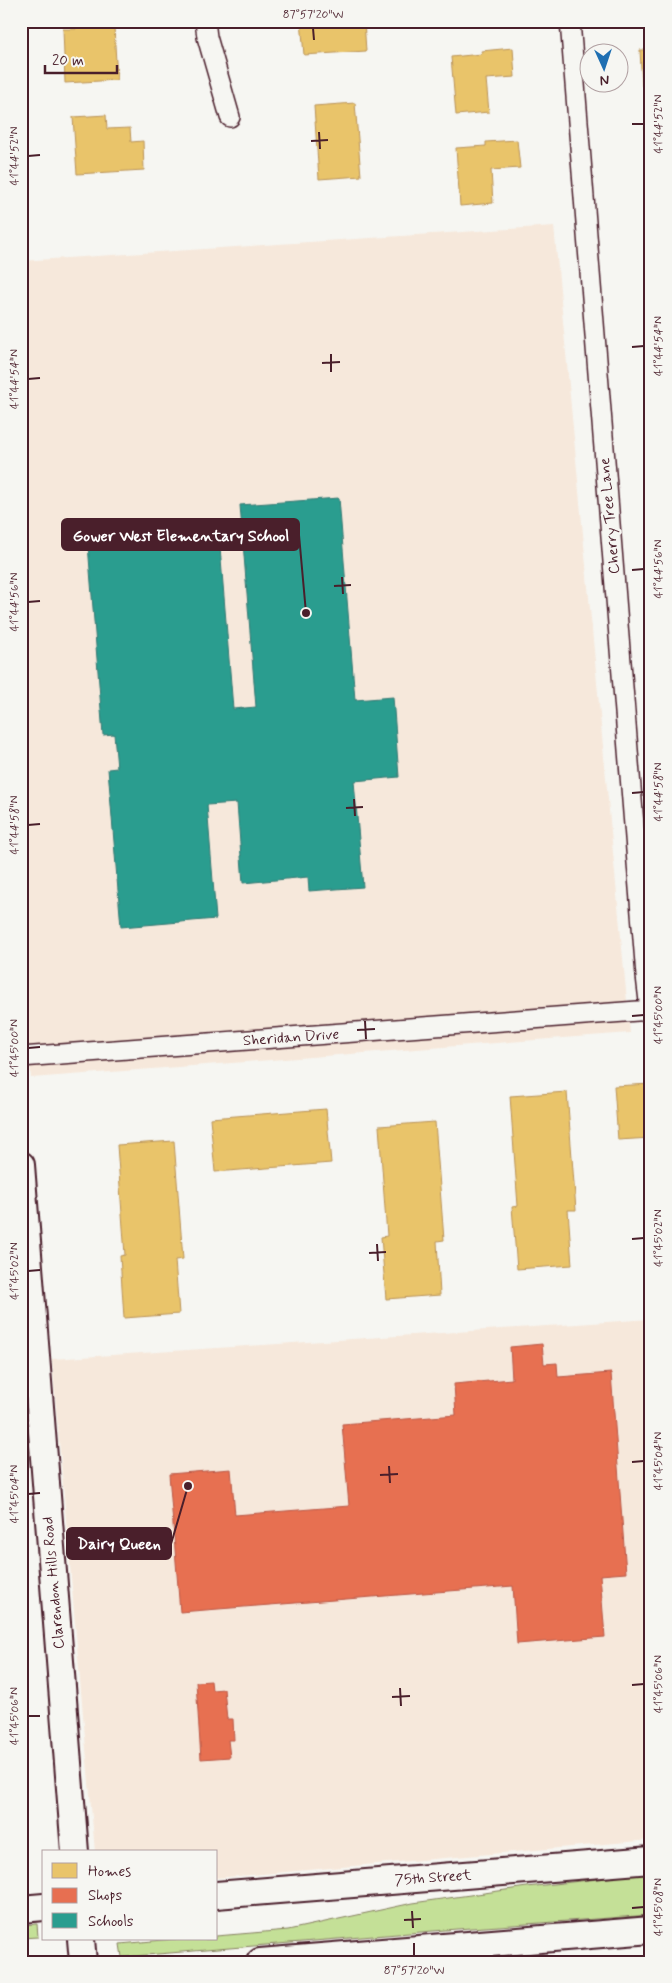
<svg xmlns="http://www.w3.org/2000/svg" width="672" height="1983" viewBox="0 0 672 1983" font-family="Mynerve,sans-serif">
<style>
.built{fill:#f6e8db}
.green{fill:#c4e097;stroke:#878061}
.homes{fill:#e9c46a;stroke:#b99257}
.shops{fill:#e76f51;stroke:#b85746}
.schools{fill:#2a9d8f;stroke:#347771}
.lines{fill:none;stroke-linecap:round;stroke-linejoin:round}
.street-casing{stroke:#4a1f2b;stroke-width:22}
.secondary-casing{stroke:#4a1f2b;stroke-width:30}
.street{stroke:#f6f6f2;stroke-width:19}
.secondary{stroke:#f6f6f2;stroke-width:26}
.ticks{fill:none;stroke:#4a1f2b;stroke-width:2}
.labels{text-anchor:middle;stroke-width:5;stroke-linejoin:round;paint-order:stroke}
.street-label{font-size:15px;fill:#4a1f2b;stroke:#f6f6f2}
.leader{fill:none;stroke:#4a1f2b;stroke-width:2}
.callout-dot{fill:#4a1f2b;stroke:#f6f6f2;stroke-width:2}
.callout{fill:#4a1f2b;stroke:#4a1f2b;stroke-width:2}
.callout-label{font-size:16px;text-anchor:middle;font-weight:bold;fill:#fff}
.neatline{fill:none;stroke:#4a1f2b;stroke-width:2}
.ticks-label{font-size:12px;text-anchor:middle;fill:#4a1f2b}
</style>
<rect width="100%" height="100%" fill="#f6f6f2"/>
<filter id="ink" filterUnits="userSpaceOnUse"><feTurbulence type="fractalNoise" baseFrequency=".02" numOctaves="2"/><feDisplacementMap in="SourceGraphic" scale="10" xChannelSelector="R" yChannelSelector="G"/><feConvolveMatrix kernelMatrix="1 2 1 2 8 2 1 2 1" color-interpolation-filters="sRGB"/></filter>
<g filter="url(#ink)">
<!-- built -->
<path class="built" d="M 554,226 L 630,1033 L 31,1078 L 21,965 L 21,261 Z
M 651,1319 L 651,1840 L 216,1878 L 216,1852 L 95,1852 L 52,1359 Z"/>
<!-- green -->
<path class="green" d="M 651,1873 L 651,1915 L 457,1929 L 122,1957 L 120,1944 L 174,1939 L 216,1939 L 216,1936 L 288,1930 L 413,1903 L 527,1887 Z
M 37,1924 L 38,1937 L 21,1938 L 21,1925 Z"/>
<!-- homes -->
<path class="homes" d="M 75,21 L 105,21 L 106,28 L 114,27 L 117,80 L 65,83 L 63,29 L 76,29 Z
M 301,21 L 364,21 L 366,51 L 304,55 Z
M 649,21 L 651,21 L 651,85 L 642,86 L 640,50 L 651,50 Z
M 513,48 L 515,77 L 486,79 L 489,112 L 456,115 L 451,57 L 482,54 L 481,51 Z
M 355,103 L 361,176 L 319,179 L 314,106 Z
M 106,115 L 107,129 L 130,128 L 131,142 L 143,141 L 144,170 L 77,174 L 73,117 Z
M 645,127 L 651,127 L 651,163 L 648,164 Z
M 517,140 L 520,168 L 491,170 L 493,203 L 460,206 L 456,148 L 486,146 L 486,142 Z
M 651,1084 L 651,1138 L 618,1140 L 614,1086 Z
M 567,1092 L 576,1210 L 568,1210 L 572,1265 L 517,1269 L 512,1207 L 518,1206 L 510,1096 Z
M 326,1109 L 331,1163 L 215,1172 L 210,1118 Z
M 435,1122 L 444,1240 L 437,1241 L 440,1295 L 386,1299 L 381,1237 L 387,1236 L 379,1126 Z
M 174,1141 L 183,1259 L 175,1260 L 179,1314 L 124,1318 L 120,1256 L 125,1255 L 117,1145 Z"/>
<!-- shops -->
<path class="shops" d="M 542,1344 L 544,1364 L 557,1363 L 558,1377 L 611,1373 L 626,1573 L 600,1575 L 605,1637 L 517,1644 L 513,1586 L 180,1612 L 169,1474 L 231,1469 L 235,1515 L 349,1506 L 342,1424 L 456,1415 L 454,1384 L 512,1379 L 510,1347 Z
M 211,1681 L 212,1690 L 224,1689 L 227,1719 L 233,1719 L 234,1740 L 228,1740 L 230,1757 L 201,1759 L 196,1682 Z"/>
<!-- schools -->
<path class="schools" d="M 339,498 L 355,700 L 393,697 L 399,777 L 354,781 L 363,887 L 309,891 L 308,877 L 243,883 L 237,803 L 207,805 L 216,919 L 121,927 L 108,769 L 117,768 L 114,734 L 103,735 L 87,532 L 218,522 L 233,709 L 256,707 L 240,505 Z"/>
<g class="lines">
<!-- street casing -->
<g class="street-casing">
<path id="street" d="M 205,21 L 207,37 L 230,117
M 570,21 L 646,976 L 650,1010
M 21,1057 L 651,1010"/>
</g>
<!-- secondary casing -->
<g class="secondary-casing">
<path id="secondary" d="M 21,1165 L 75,1852
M 216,1895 L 651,1860
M 21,1909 L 44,1907
M 81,1939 L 83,1962
M 260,1962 L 651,1930"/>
</g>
<!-- street -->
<use href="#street" class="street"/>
<!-- secondary -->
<use href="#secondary" class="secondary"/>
</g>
</g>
<!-- ticks -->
<path class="ticks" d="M 313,28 L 314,40M 632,124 L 644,124M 319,132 L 320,149M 311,141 L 328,140M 28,156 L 40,155M 632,347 L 644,346M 331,354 L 331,372M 322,363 L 340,362M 28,379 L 40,378M 632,570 L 644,569M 342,577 L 343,594M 334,586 L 351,585M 28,602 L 40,601M 632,793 L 644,792M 354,799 L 355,816M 346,808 L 363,807M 28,825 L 40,824M 632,1016 L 644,1015M 365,1021 L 366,1039M 357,1030 L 375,1029M 28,1048 L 40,1047M 632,1239 L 644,1238M 377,1244 L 378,1261M 369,1253 L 386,1252M 28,1271 L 40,1270M 632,1462 L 644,1461M 389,1466 L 390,1483M 380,1475 L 398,1474M 28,1494 L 40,1493M 632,1685 L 644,1684M 400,1688 L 401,1706M 392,1697 L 410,1696M 28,1716 L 40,1716M 632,1908 L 644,1907M 412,1911 L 413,1928M 404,1920 L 421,1919M 414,1943 L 414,1956"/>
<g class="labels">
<!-- street labels -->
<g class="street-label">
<text transform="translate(609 516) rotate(-95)" y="5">Cherry Tree Lane</text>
<text transform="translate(291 1037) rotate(-4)" y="5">Sheridan Drive</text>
<text transform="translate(53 1583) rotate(-95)" y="5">Clarendon Hills Road</text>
<text transform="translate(433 1877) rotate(-4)" y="5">75th Street</text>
</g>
</g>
<!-- callouts -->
<path class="leader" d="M306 613L299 535M188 1486L171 1544"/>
<g class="callout-dot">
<circle cx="306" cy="613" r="5"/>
<circle cx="188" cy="1486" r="5"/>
</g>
<g class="callout">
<rect x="62" y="519" width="237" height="31" rx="5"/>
<rect x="67" y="1528" width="104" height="31" rx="5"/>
</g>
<g class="callout-label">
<text x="181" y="541">Gower West Elementary School</text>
<text x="119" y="1549">Dairy Queen</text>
</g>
<!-- margin -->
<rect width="672" height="1983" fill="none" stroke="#f6f6f2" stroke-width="55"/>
<!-- legend -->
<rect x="42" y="1850" width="175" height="90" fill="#f6f6f2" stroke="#b1a0a2"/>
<rect x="52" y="1863" width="25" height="15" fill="#e9c46a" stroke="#b1a0a2"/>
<text x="88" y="1876" font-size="15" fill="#4a1f2b">Homes</text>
<rect x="52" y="1888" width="25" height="15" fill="#e76f51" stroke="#b1a0a2"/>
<text x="88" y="1900" font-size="15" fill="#4a1f2b">Shops</text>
<rect x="52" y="1913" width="25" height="15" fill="#2a9d8f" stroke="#b1a0a2"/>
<text x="88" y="1926" font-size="15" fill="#4a1f2b">Schools</text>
<!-- north arrow -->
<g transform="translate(604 68) rotate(177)"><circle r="24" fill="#f6f6f2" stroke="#b1a0a2"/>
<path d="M0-4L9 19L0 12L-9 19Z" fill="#1f6fb2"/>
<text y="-8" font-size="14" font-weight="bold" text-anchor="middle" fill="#4a1f2b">N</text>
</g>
<!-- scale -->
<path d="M45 65v8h72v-8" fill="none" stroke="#4a1f2b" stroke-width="2.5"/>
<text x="52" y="65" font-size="15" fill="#4a1f2b" stroke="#f6f6f2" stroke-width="4" paint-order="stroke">20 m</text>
<rect x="28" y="28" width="616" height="1928" class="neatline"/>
<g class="ticks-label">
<text x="313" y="18">87°57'20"W</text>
<text transform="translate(658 124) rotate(-90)" y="4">41°44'52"N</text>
<text transform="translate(14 156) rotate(-90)" y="4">41°44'52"N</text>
<text transform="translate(658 346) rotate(-90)" y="4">41°44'54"N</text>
<text transform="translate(14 379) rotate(-90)" y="4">41°44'54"N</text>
<text transform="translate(658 569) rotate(-90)" y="4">41°44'56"N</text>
<text transform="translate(14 602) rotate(-90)" y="4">41°44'56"N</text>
<text transform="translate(658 792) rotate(-90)" y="4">41°44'58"N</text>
<text transform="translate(14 825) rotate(-90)" y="4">41°44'58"N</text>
<text transform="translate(658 1015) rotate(-90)" y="4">41°45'00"N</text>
<text transform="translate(14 1048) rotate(-90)" y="4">41°45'00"N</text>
<text transform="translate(658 1238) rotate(-90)" y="4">41°45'02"N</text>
<text transform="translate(14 1271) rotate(-90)" y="4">41°45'02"N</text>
<text transform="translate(658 1461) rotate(-90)" y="4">41°45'04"N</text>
<text transform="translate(14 1494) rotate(-90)" y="4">41°45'04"N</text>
<text transform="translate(658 1684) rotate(-90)" y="4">41°45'06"N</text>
<text transform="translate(14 1716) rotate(-90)" y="4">41°45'06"N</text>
<text transform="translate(658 1907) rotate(-90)" y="4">41°45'08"N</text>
<text x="414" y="1974">87°57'20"W</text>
</g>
</svg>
